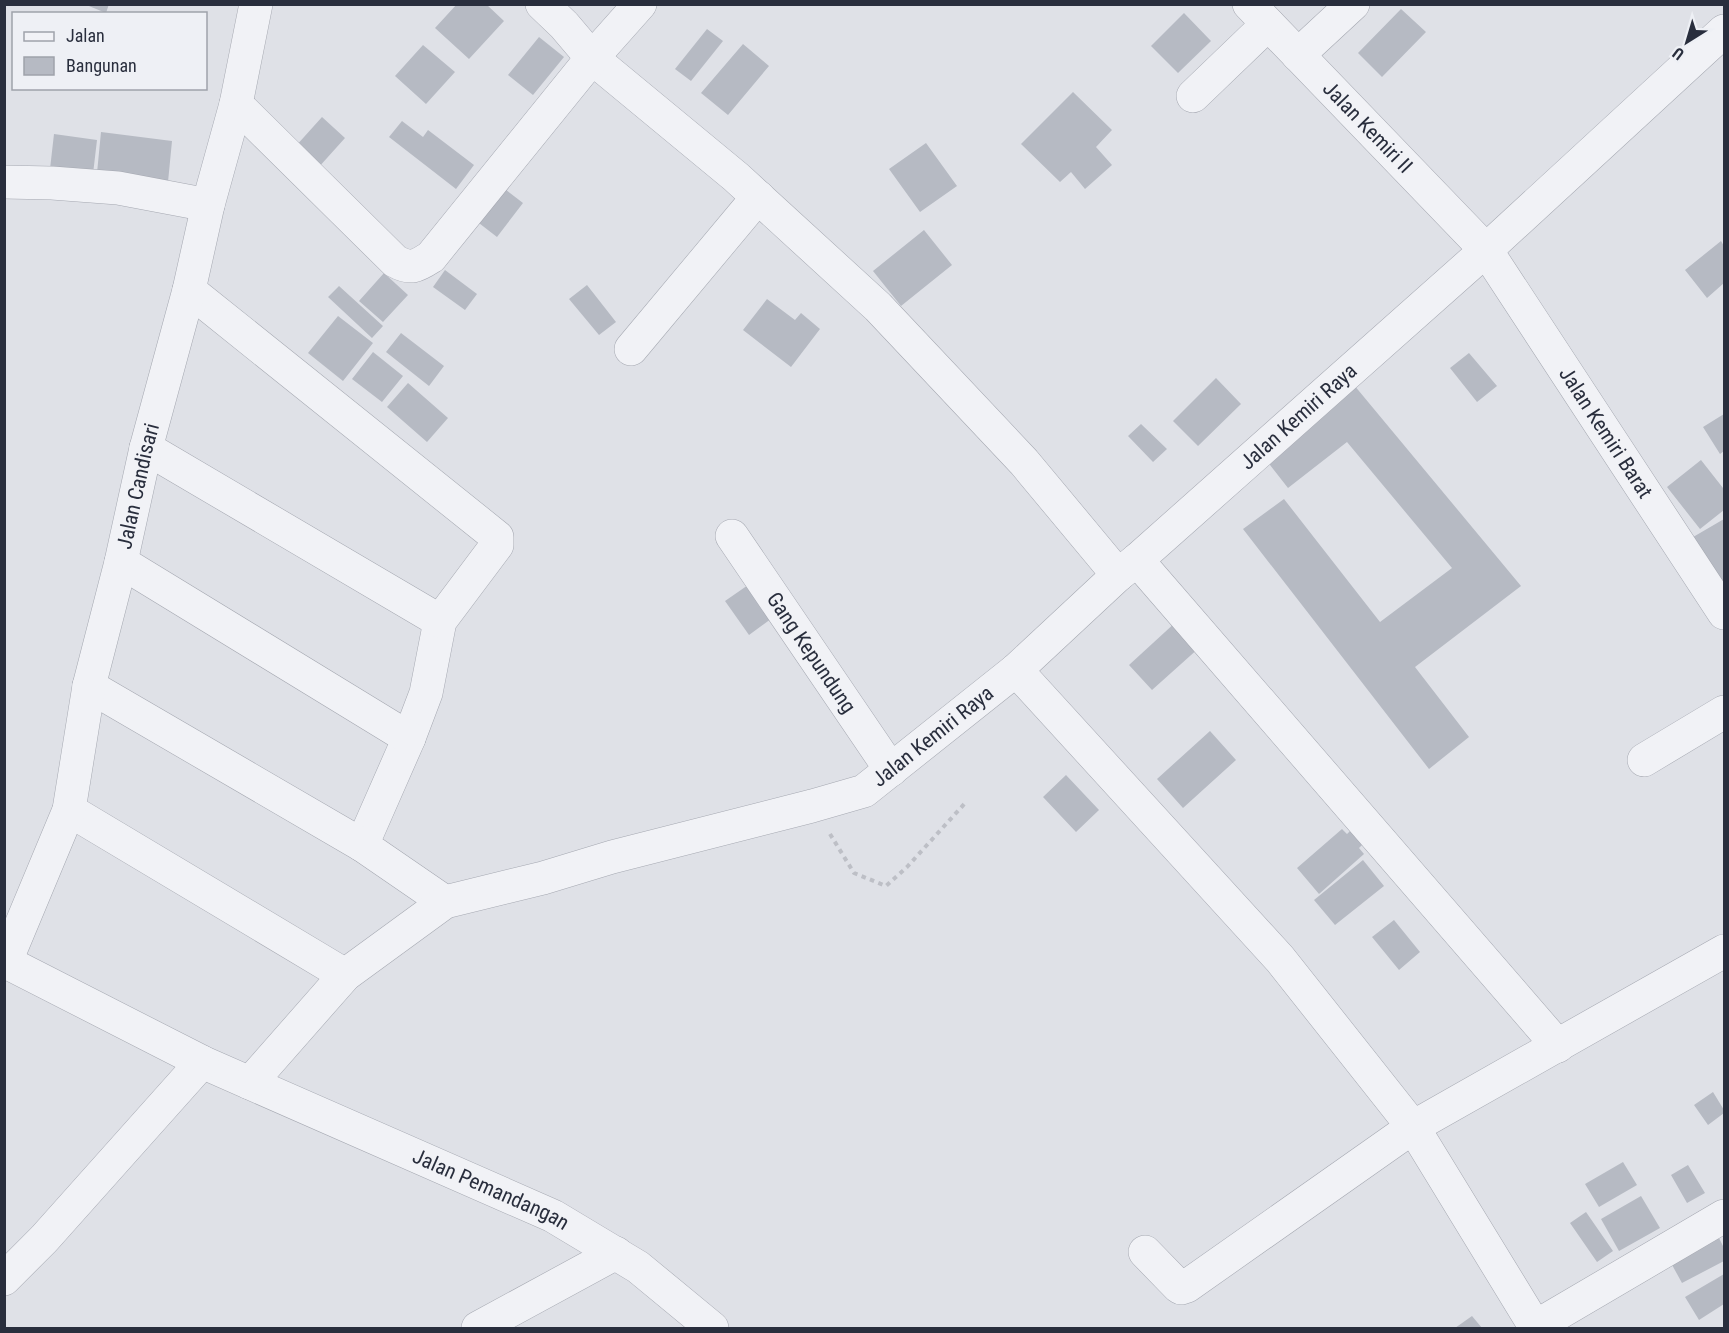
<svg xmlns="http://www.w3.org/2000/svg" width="1729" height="1333" viewBox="0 0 1729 1333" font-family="'Roboto Condensed',sans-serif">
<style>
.building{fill:#b6bac3}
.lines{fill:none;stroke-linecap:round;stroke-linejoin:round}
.street-casing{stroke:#a5a8b1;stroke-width:34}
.path{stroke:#bdbfc6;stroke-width:4;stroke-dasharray:4.5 4.5;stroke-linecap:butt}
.street{stroke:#f1f2f6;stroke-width:33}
.labels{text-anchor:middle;stroke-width:6;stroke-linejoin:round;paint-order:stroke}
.street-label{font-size:21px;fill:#292e3d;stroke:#eef0f5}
</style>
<rect width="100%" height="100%" fill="#dfe1e7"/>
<!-- building -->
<path class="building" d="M 84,4 L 109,4 L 106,13 Z
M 457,4 L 486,4 L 504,21 L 469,59 L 435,28 Z
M 1401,9 L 1426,32 L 1382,77 L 1358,53 Z
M 1184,13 L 1211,41 L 1178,73 L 1151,46 Z
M 707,29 L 723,41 L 691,81 L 675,69 Z
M 539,37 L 564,57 L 533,95 L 508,75 Z
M 743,44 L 769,66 L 728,115 L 701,93 Z
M 423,45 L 455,72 L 426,104 L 395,76 Z
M 1073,92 L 1112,130 L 1096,147 L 1112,165 L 1085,189 L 1071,172 L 1060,182 L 1021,144 Z
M 322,117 L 345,138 L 318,168 L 295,147 Z
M 402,121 L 423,137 L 428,130 L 474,165 L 456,189 L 389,137 Z
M 101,132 L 172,141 L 168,182 L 97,173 Z
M 54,134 L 97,140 L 93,174 L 50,169 Z
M 926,143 L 957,186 L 920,212 L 889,169 Z
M 501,186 L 523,203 L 497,237 L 475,220 Z
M 924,230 L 952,265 L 901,306 L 873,271 Z
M 1721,241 L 1724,246 L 1724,283 L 1707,298 L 1685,270 Z
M 445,270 L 477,294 L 465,310 L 433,287 Z
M 384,273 L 408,295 L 383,322 L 359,301 Z
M 587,285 L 616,322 L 599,335 L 569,299 Z
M 339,286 L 383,326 L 372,338 L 328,297 Z
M 767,299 L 795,320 L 801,313 L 820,329 L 791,367 L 743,330 Z
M 338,316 L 373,343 L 343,381 L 308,353 Z
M 401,333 L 444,366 L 429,386 L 386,352 Z
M 373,352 L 403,376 L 382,402 L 352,379 Z
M 1469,353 L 1497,386 L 1477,402 L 1450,368 Z
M 1216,378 L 1241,404 L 1198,446 L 1173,421 Z
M 1349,379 L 1521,586 L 1415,667 L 1469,737 L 1429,769 L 1243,529 L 1284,499 L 1380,622 L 1452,568 L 1347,442 L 1288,488 L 1263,456 Z
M 408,383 L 448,418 L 427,442 L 387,407 Z
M 1724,414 L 1724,451 L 1720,454 L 1703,427 Z
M 1141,424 L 1167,449 L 1153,462 L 1128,436 Z
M 1701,460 L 1723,488 L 1724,487 L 1724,510 L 1700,529 L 1667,487 Z
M 1724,519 L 1724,582 L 1717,587 L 1688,540 Z
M 751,583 L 775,616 L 749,635 L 725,601 Z
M 1177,621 L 1200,647 L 1152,690 L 1129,665 Z
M 1210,731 L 1236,760 L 1183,808 L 1157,779 Z
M 1066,775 L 1099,810 L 1076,832 L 1043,797 Z
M 1342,829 L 1347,834 L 1352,829 L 1363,844 L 1359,848 L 1364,854 L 1319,894 L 1297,868 Z
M 1363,860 L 1384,886 L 1335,925 L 1314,900 Z
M 1394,920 L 1420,952 L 1399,970 L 1372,937 Z
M 1713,1092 L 1724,1110 L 1724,1113 L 1708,1125 L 1694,1105 Z
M 1623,1162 L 1637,1185 L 1599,1207 L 1585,1184 Z
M 1688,1165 L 1705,1193 L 1687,1203 L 1671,1175 Z
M 1641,1196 L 1660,1228 L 1619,1251 L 1601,1219 Z
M 1586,1212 L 1613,1251 L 1597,1262 L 1570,1223 Z
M 1719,1238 L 1724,1248 L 1724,1261 L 1682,1283 L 1671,1263 Z
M 1724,1274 L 1724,1304 L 1699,1320 L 1685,1297 Z
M 1472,1316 L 1482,1328 L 1455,1328 Z"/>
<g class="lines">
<!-- street casing -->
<g class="street-casing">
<g id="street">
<path d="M 542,4 L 564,25 L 592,58 L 736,177 L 878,307 L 1024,462 L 1118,575"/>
<path id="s1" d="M 1249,4 L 1486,250 L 1724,613"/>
<path d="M 1298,55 L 1353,4"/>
<path d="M 1193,96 L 1268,24"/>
<path d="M 236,104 L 395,261 C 411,270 417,266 431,257 L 592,58 L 640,4"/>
<path d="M 4,182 L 52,183 L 118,188 L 208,205"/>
<path d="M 189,290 L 497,537 L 497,545 L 440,621 L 426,693 L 409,738 L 362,845 L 445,902"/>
<path d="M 631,349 L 758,197"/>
<path d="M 146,448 L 440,621"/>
<path id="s2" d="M 732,536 L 891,770"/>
<path d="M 1137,560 L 1558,1046"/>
<path d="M 121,562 L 409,738"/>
<path d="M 1016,670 L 1280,959 L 1413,1127 L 1536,1328"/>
<path d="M 89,686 L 362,845"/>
<path d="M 1644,760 L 1724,712"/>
<path d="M 69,810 L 345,975"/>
<path id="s3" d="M 4,961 L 202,1062 L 553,1216 L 638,1267 L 712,1328"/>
<path id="s4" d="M 6,961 L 69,810 L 89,686 L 121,562 L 146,448 L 189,290 L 208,205 L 236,104 L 256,4"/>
<path id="s5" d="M 250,1083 L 345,975 L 445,902 L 543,878 L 612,857 L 812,806 L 864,791 L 1016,670 L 1118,575 L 1137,560 L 1486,250 L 1724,31"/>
<path d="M 1145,1252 L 1178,1286 L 1181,1288 L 1187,1286 L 1413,1127 L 1724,951"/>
<path d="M 4,1279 L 44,1239 L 202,1062"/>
<path d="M 1535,1327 L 1724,1216"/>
<path d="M 478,1328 L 616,1253"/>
</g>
</g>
<!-- path -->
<path class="path" d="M 830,834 L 854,873 L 886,886 L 907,867 L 967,801"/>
<!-- street -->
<use href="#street" class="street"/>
</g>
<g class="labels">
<!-- street labels -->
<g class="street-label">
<text dy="7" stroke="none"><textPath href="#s1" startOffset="171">Jalan Kemiri II</textPath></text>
<text dy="7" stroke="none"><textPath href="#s5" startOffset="1275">Jalan Kemiri Raya</textPath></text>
<text dy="7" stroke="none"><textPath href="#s1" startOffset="560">Jalan Kemiri Barat</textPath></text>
<text dy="7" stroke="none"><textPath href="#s4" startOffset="495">Jalan Candisari</textPath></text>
<text dy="7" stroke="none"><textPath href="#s2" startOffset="141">Gang Kepundung</textPath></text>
<text dy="7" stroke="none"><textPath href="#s5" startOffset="789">Jalan Kemiri Raya</textPath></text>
<text dy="7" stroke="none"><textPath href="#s3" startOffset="538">Jalan Pemandangan</textPath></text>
</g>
</g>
<!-- border -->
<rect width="1729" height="1333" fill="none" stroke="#292e3d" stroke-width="12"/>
<!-- legend -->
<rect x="12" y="12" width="195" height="78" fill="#eef0f5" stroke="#9fa2ab" stroke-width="1.5"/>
<rect x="24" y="32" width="30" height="9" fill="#f1f2f6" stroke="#9fa2ab" stroke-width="1.5"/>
<text x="66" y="42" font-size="18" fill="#292e3d">Jalan</text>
<rect x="24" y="57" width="30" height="18" fill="#b6bac3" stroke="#9fa2ab" stroke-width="1.5"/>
<text x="66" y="72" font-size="18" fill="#292e3d">Bangunan</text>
<!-- north arrow -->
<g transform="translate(1687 42) rotate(217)" stroke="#eef0f5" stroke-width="4.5" paint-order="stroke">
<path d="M0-4.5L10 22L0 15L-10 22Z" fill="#292e3d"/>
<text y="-9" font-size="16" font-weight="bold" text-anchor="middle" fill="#292e3d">U</text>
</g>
</svg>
